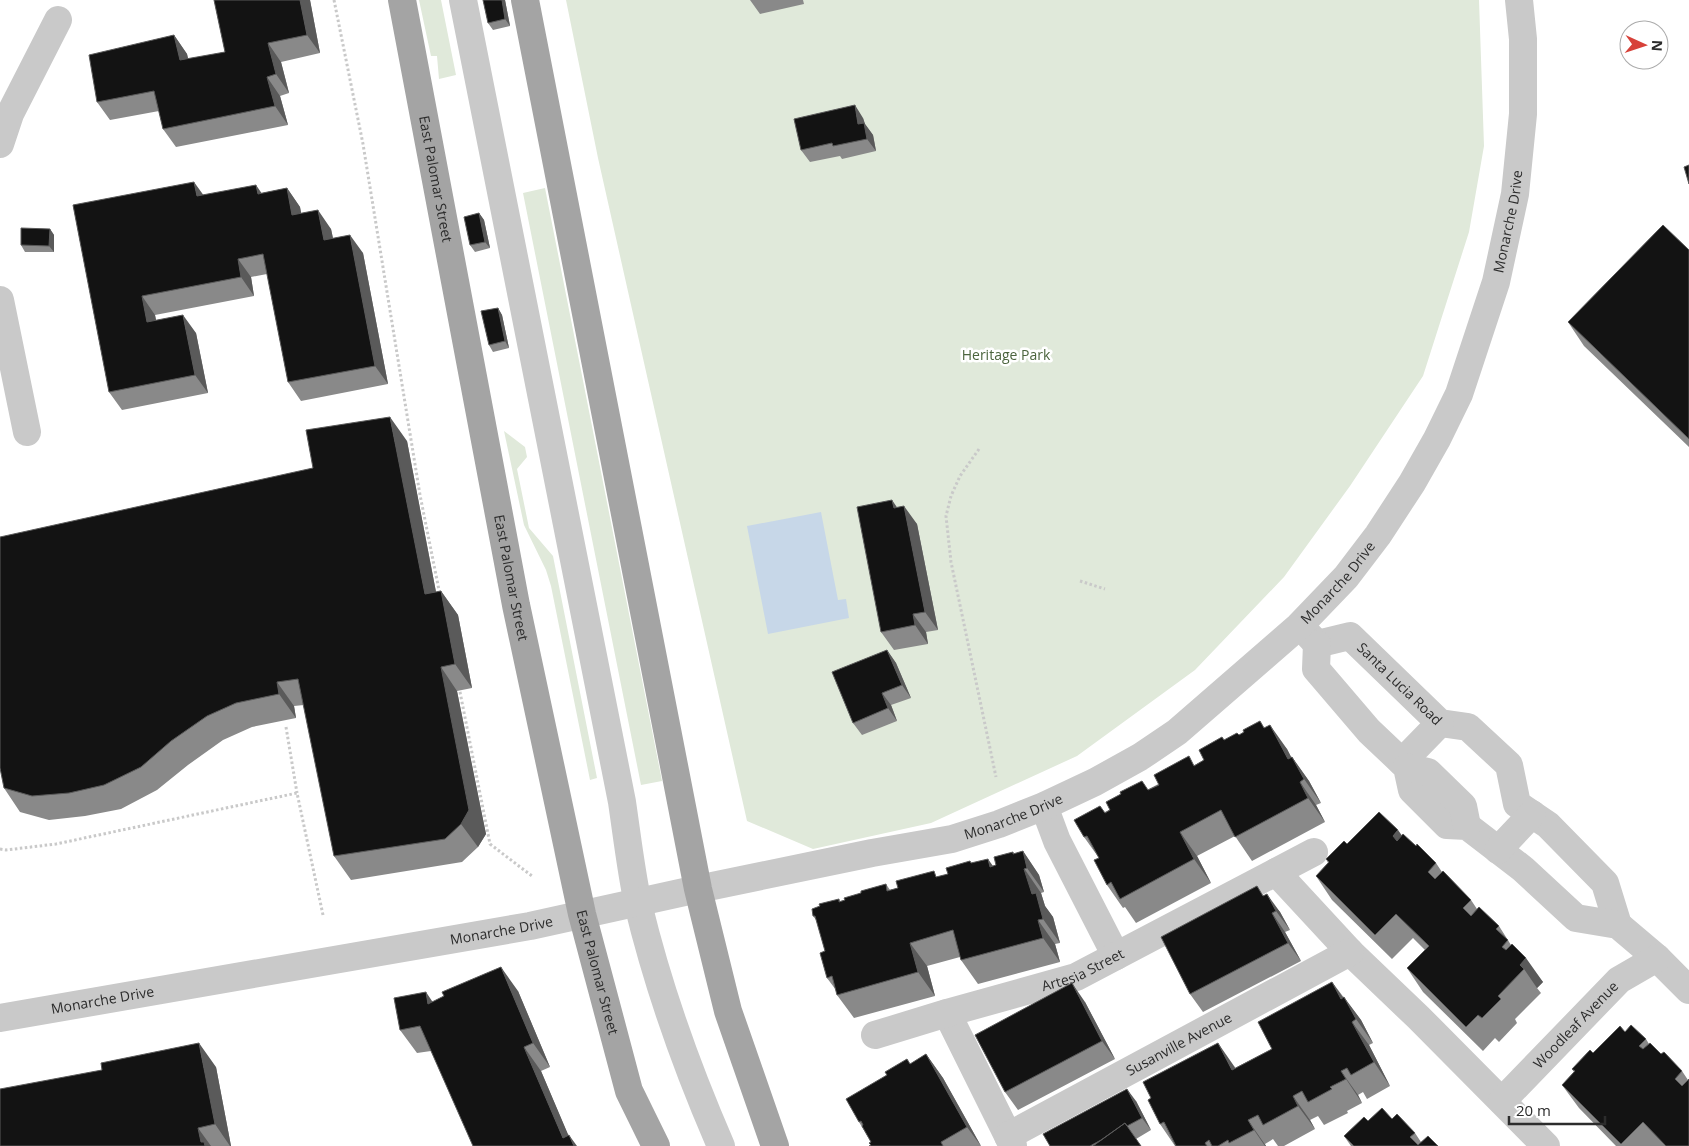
<svg xmlns="http://www.w3.org/2000/svg" width="1689" height="1146" viewBox="0 0 1689 1146" font-family="'Open Sans',sans-serif">
<style>
.green{fill:#e0e9da}
.water{fill:#c7d7e8}
.lines{fill:none;stroke-linecap:round;stroke-linejoin:round}
.path{stroke:#c9c9c9;stroke-width:3;stroke-dasharray:2.5 2.5;stroke-linecap:butt}
.minor{stroke:#c9c9c9;stroke-width:28}
.major{stroke:#a4a4a4;stroke-width:28}
.wall{fill:#898989}
.shaded-wall{fill:#5a5a5a}
.building{fill:#131313;stroke:#5a5a5a}
.labels{text-anchor:middle;stroke-width:5;stroke-linejoin:round;paint-order:stroke}
.street-label{font-size:14px;fill:#2c2c2c;stroke:#fff}
.park-label{font-size:14px;fill:#4b643d;stroke:#fff}
</style>
<rect width="100%" height="100%" fill="#fff"/>
<!-- green -->
<path class="green" d="M 419,0 L 441,0 L 456,75 L 439,79 L 437,56 L 431,56 Z
M 566,0 L 1479,0 L 1484,146 L 1469,232 L 1423,376 L 1350,486 L 1284,577 L 1195,670 L 1077,756 L 931,823 L 813,849 L 747,821 L 598,158 Z
M 545,188 L 662,781 L 641,785 L 523,193 Z
M 504,431 L 525,447 L 527,457 L 517,469 L 529,528 L 553,556 L 597,778 L 590,780 L 551,586 L 546,570 L 524,525 Z"/>
<!-- water -->
<path class="water" d="M 821,512 L 838,600 L 846,599 L 849,618 L 768,634 L 747,526 Z"/>
<g class="lines">
<!-- path -->
<path class="path" d="M 334,0 L 363,144 L 420,495 L 440,595
M 979,449 L 960,476 L 951,496 L 946,516 L 951,562 L 996,777
M 1080,581 L 1105,589
M 459,687 L 490,844 L 532,876
M 286,727 L 297,793
M 0,849 L 6,850 L 56,844 L 297,793 L 323,915"/>
<!-- minor -->
<g class="minor">
<path d="M 463,0 L 622,802 C 627,836 631,871 638,904 C 658,987 687,1068 721,1146"/>
<path d="M 0,144 L 10,114 L 58,20"/>
<path d="M 0,300 L 27,432"/>
<path id="s1" d="M 1304,630 L 1317,644 L 1350,636 L 1440,723 L 1468,727 L 1509,765 L 1517,804 L 1548,825 L 1605,883 L 1618,925"/>
<path d="M 1317,644 L 1316,669 L 1369,731 L 1407,767 L 1412,790 L 1447,825 L 1467,826 L 1523,869 L 1576,918 L 1618,925 L 1657,958 L 1689,990"/>
<path d="M 1402,762 L 1440,723"/>
<path d="M 1407,767 L 1428,772 L 1463,806 L 1467,826"/>
<path d="M 1044,806 L 1057,841 L 1116,956"/>
<path d="M 1498,850 L 1532,814"/>
<path d="M 1276,872 L 1350,952 L 1418,1017 L 1546,1146"/>
<path d="M 947,1013 L 1013,1146"/>
<path id="s2" d="M 0,1018 L 530,926 L 698,889 L 872,853 L 952,839 L 999,824 L 1044,806 L 1095,782 L 1140,757 L 1177,732 L 1299,626 L 1346,577 L 1378,535 L 1412,483 L 1437,439 L 1459,394 L 1496,282 L 1515,194 L 1523,114 L 1523,39 L 1519,0"/>
<path id="s3" d="M 875,1035 L 947,1013 L 1076,977 L 1314,852"/>
<path id="s4" d="M 1502,1101 L 1619,980 L 1657,958"/>
<path id="s5" d="M 1008,1136 L 1350,952"/>
</g>
<!-- major -->
<g class="major">
<path id="s6" d="M 402,0 L 516,605 L 582,914 L 629,1091 L 656,1146"/>
<path d="M 525,0 L 698,889 L 728,1011 L 775,1146"/>
</g>
</g>
<!-- wall -->
<path class="wall" d="M 214,0 L 310,0 L 320,53 L 281,62 L 289,93 L 280,96 L 288,125 L 176,147 L 163,129 L 159,111 L 110,120 L 97,102 L 174,35 L 187,54 L 188,59 L 225,52 Z
M 483,0 L 505,0 L 510,26 L 493,30 L 488,23 Z
M 750,0 L 803,0 L 804,4 L 760,14 Z
M 863,118 L 865,124 L 873,135 L 876,151 L 842,159 L 840,156 L 810,162 L 801,150 Z
M 287,188 L 300,207 L 301,213 L 331,229 L 333,238 L 363,253 L 388,384 L 301,401 L 288,382 L 267,274 L 251,277 L 254,296 L 155,315 L 156,320 L 196,333 L 208,393 L 122,410 L 109,392 L 73,205 L 203,195 L 262,193 Z
M 479,213 L 484,220 L 490,248 L 475,252 L 470,245 Z
M 50,229 L 54,235 L 54,252 L 25,252 L 21,245 Z
M 1689,249 L 1689,447 L 1584,346 L 1568,322 L 1689,250 Z
M 498,308 L 502,315 L 509,348 L 493,352 L 489,345 Z
M 407,441 L 436,592 L 441,591 L 458,615 L 472,688 L 457,691 L 486,834 L 478,847 L 462,862 L 351,880 L 334,856 L 304,705 L 294,706 L 296,718 L 252,727 L 223,740 L 188,765 L 157,790 L 121,809 L 85,816 L 49,820 L 20,812 L 4,788 L 313,468 Z
M 897,507 L 917,524 L 938,630 L 926,632 L 928,644 L 894,650 L 881,632 Z
M 887,650 L 896,663 L 911,698 L 891,705 L 897,721 L 862,735 L 853,723 Z
M 1265,728 L 1287,749 L 1291,757 L 1292,757 L 1309,781 L 1321,803 L 1316,805 L 1325,822 L 1252,861 L 1235,836 L 1197,856 L 1211,883 L 1136,923 L 1125,907 L 1123,908 L 1107,885 L 1099,858 L 1084,837 L 1105,812 L 1204,760 L 1239,735 Z
M 1402,835 L 1436,863 L 1442,872 L 1471,900 L 1477,909 L 1499,926 L 1511,945 L 1543,982 L 1537,988 L 1541,993 L 1515,1019 L 1517,1023 L 1499,1042 L 1495,1038 L 1483,1051 L 1423,992 L 1407,968 L 1425,950 L 1413,938 L 1392,959 L 1332,900 L 1316,876 L 1328,863 L 1326,859 L 1347,844 Z
M 1023,851 L 1039,875 L 1044,892 L 1041,893 L 1045,906 L 1053,917 L 1060,943 L 1055,944 L 1060,962 L 978,984 L 961,960 L 960,957 L 927,966 L 935,996 L 854,1018 L 837,995 L 836,990 L 827,978 L 825,951 L 817,921 L 813,916 L 820,906 L 839,899 L 840,901 L 845,900 L 861,893 L 886,884 L 890,890 L 948,874 L 972,863 L 993,866 L 996,865 L 1013,852 L 1014,854 Z
M 1264,895 L 1280,912 L 1290,930 L 1285,932 L 1301,961 L 1203,1012 L 1190,994 Z
M 1332,982 L 1361,1020 L 1373,1043 L 1369,1045 L 1390,1086 L 1367,1099 L 1363,1092 L 1358,1095 L 1362,1103 L 1347,1111 L 1348,1113 L 1324,1125 L 1318,1116 L 1310,1120 L 1315,1129 L 1284,1146 L 1278,1146 L 1273,1139 L 1265,1144 L 1266,1146 L 1175,1146 L 1160,1124 L 1234,1066 L 1235,1068 L 1272,1049 Z
M 518,991 L 550,1067 L 541,1071 L 568,1135 L 431,1051 L 417,1053 L 400,1030 L 433,1002 Z
M 1085,1002 L 1115,1059 L 1018,1110 L 1005,1092 Z
M 1625,1032 L 1646,1039 L 1649,1044 L 1682,1071 L 1688,1080 L 1689,1146 L 1616,1146 L 1579,1108 L 1562,1085 L 1574,1072 L 1572,1069 L 1593,1053 Z
M 926,1054 L 943,1078 L 981,1146 L 869,1146 L 871,1145 L 871,1142 L 859,1122 L 911,1064 Z
M 216,1067 L 231,1146 L 0,1146 Z
M 1136,1101 L 1151,1130 L 1136,1139 L 1141,1146 L 1050,1146 Z
M 1392,1119 L 1415,1133 L 1421,1142 L 1438,1146 L 1351,1146 L 1344,1136 L 1368,1121 Z"/>
<!-- shaded-wall -->
<path class="shaded-wall" d="M 300,0 L 310,0 L 320,53 L 307,35 Z
M 502,0 L 505,0 L 510,26 L 505,19 Z
M 174,35 L 187,54 L 193,79 L 180,60 Z
M 268,43 L 281,62 L 289,93 L 276,74 Z
M 267,77 L 280,96 L 288,125 L 275,106 Z
M 855,105 L 863,118 L 865,124 L 873,135 L 876,151 L 867,139 L 858,124 Z
M 194,182 L 207,200 L 197,196 Z
M 256,185 L 269,204 L 258,194 Z
M 287,188 L 300,207 L 305,234 L 292,215 Z
M 318,210 L 331,229 L 337,258 L 324,240 Z
M 479,213 L 484,220 L 490,248 L 485,242 Z
M 50,229 L 54,235 L 54,252 L 49,246 Z
M 350,235 L 363,253 L 388,384 L 375,366 Z
M 238,259 L 251,277 L 254,296 L 241,277 Z
M 142,296 L 155,315 L 160,341 L 147,322 Z
M 498,308 L 502,315 L 509,348 L 505,341 Z
M 183,315 L 196,333 L 208,393 L 195,375 Z
M 390,417 L 407,441 L 441,618 L 425,594 Z
M 892,500 L 905,519 L 894,508 Z
M 904,506 L 917,524 L 938,630 L 925,612 Z
M 441,591 L 458,615 L 472,688 L 455,664 Z
M 913,614 L 926,632 L 928,644 L 915,625 Z
M 887,650 L 896,663 L 911,698 L 902,685 Z
M 441,667 L 457,691 L 486,834 L 478,847 L 461,824 Z
M 277,682 L 294,706 L 296,718 L 279,694 Z
M 882,693 L 891,705 L 897,721 L 888,708 Z
M 1270,725 L 1287,749 L 1303,780 L 1288,759 Z
M 1292,757 L 1309,781 L 1321,803 L 1304,779 Z
M 1300,782 L 1316,805 L 1325,822 L 1308,798 Z
M 1398,830 L 1415,854 L 1409,860 L 1393,836 Z
M 1180,832 L 1197,856 L 1211,883 L 1194,859 Z
M 1023,851 L 1039,875 L 1044,892 L 1027,868 Z
M 1013,852 L 1041,893 L 1045,906 L 1053,917 L 1060,943 L 1043,919 Z
M 988,859 L 1005,883 L 990,867 Z
M 1267,894 L 1280,912 L 1290,930 L 1276,911 Z
M 1272,913 L 1285,932 L 1301,961 L 1288,943 Z
M 1038,920 L 1055,944 L 1060,962 L 1043,938 Z
M 910,943 L 927,966 L 935,996 L 918,972 Z
M 1526,958 L 1543,982 L 1537,988 L 1524,969 L 1520,965 Z
M 501,967 L 518,991 L 550,1067 L 533,1043 Z
M 1332,982 L 1349,1006 L 1341,999 Z
M 1072,983 L 1085,1002 L 1115,1059 L 1102,1041 Z
M 426,992 L 442,1016 L 428,1004 Z
M 1344,997 L 1361,1020 L 1373,1043 L 1356,1019 Z
M 1352,1022 L 1369,1045 L 1390,1086 L 1374,1062 Z
M 199,1043 L 216,1067 L 231,1146 L 230,1146 L 215,1124 Z
M 1218,1043 L 1234,1066 L 1248,1094 L 1232,1070 Z
M 524,1047 L 541,1071 L 573,1146 L 563,1138 Z
M 926,1054 L 943,1078 L 981,1146 L 967,1127 Z
M 1341,1071 L 1358,1095 L 1362,1103 L 1346,1079 Z
M 1127,1089 L 1136,1101 L 1151,1130 L 1142,1118 Z
M 1293,1096 L 1310,1120 L 1315,1129 L 1298,1106 Z
M 1248,1120 L 1266,1146 L 1265,1146 L 1254,1130 Z
M 198,1128 L 211,1146 L 203,1146 L 201,1142 Z
M 569,1135 L 577,1146 L 574,1146 Z"/>
<!-- building -->
<path class="building" d="M 214,0 L 300,0 L 307,35 L 268,43 L 276,74 L 267,77 L 275,106 L 163,129 L 154,91 L 97,102 L 89,55 L 174,35 L 180,60 L 225,52 Z
M 483,0 L 502,0 L 505,19 L 488,23 Z
M 855,105 L 858,124 L 864,123 L 867,139 L 833,146 L 832,143 L 801,150 L 794,119 Z
M 1689,165 L 1689,184 L 1684,167 Z
M 194,182 L 197,196 L 256,185 L 258,194 L 287,188 L 292,215 L 318,210 L 324,240 L 350,235 L 375,366 L 288,382 L 263,254 L 238,259 L 241,277 L 142,296 L 147,322 L 183,315 L 195,375 L 109,392 L 73,205 Z
M 479,213 L 485,242 L 470,245 L 464,217 Z
M 1663,225 L 1689,250 L 1689,249 L 1689,439 L 1568,322 Z
M 21,228 L 50,229 L 49,246 L 21,245 Z
M 498,308 L 505,341 L 489,345 L 481,311 Z
M 390,417 L 425,594 L 441,591 L 455,664 L 441,667 L 469,810 L 461,824 L 445,839 L 334,856 L 298,679 L 277,682 L 279,694 L 236,703 L 207,716 L 171,741 L 141,767 L 104,785 L 69,793 L 32,796 L 4,788 L 0,768 L 0,537 L 313,468 L 306,430 Z
M 892,500 L 894,508 L 904,506 L 925,612 L 913,614 L 915,625 L 881,632 L 857,507 Z
M 887,650 L 902,685 L 882,693 L 888,708 L 853,723 L 832,672 Z
M 1260,721 L 1264,728 L 1270,725 L 1288,759 L 1292,757 L 1304,779 L 1300,782 L 1308,798 L 1235,837 L 1221,810 L 1180,832 L 1194,859 L 1120,899 L 1111,882 L 1107,885 L 1094,860 L 1099,858 L 1087,836 L 1084,837 L 1074,820 L 1100,806 L 1105,813 L 1110,810 L 1106,802 L 1121,794 L 1120,792 L 1142,781 L 1148,790 L 1159,785 L 1154,775 L 1189,756 L 1194,766 L 1204,760 L 1199,750 L 1222,737 L 1224,740 L 1237,733 L 1239,735 L 1244,732 L 1243,730 Z
M 1379,812 L 1398,830 L 1393,836 L 1397,841 L 1403,834 L 1416,846 L 1417,844 L 1436,863 L 1428,872 L 1435,879 L 1443,871 L 1471,900 L 1463,908 L 1471,916 L 1479,907 L 1499,926 L 1496,929 L 1508,940 L 1502,947 L 1506,950 L 1512,944 L 1526,958 L 1520,965 L 1524,969 L 1498,996 L 1501,999 L 1482,1018 L 1478,1015 L 1466,1027 L 1407,968 L 1429,946 L 1396,914 L 1375,935 L 1316,876 L 1329,862 L 1326,859 L 1344,841 L 1347,844 Z
M 1023,851 L 1027,868 L 1024,869 L 1032,894 L 1036,893 L 1043,919 L 1038,920 L 1043,938 L 961,960 L 953,930 L 910,943 L 918,972 L 837,995 L 832,976 L 827,978 L 820,953 L 825,951 L 815,916 L 813,916 L 812,909 L 820,906 L 819,904 L 839,899 L 839,902 L 845,900 L 844,898 L 861,893 L 861,891 L 886,884 L 887,891 L 898,888 L 896,881 L 934,871 L 936,877 L 948,874 L 946,868 L 970,861 L 971,863 L 988,859 L 990,867 L 996,865 L 994,857 L 1013,852 L 1013,854 Z
M 1257,886 L 1263,896 L 1267,894 L 1276,911 L 1272,913 L 1288,943 L 1190,994 L 1161,937 Z
M 501,967 L 533,1043 L 524,1047 L 563,1138 L 569,1135 L 574,1146 L 473,1146 L 420,1026 L 400,1030 L 394,998 L 426,992 L 428,1004 L 444,996 L 442,992 Z
M 1332,982 L 1341,999 L 1344,997 L 1356,1019 L 1352,1022 L 1374,1062 L 1351,1075 L 1347,1068 L 1341,1071 L 1346,1079 L 1330,1087 L 1332,1089 L 1308,1102 L 1302,1091 L 1293,1096 L 1298,1106 L 1263,1125 L 1258,1115 L 1248,1120 L 1254,1130 L 1229,1143 L 1228,1140 L 1218,1146 L 1212,1146 L 1209,1140 L 1205,1143 L 1207,1146 L 1176,1146 L 1164,1122 L 1160,1124 L 1148,1100 L 1151,1098 L 1143,1082 L 1218,1043 L 1232,1070 L 1272,1049 L 1258,1022 Z
M 1072,983 L 1102,1041 L 1005,1092 L 975,1035 Z
M 1631,1025 L 1646,1039 L 1639,1046 L 1643,1049 L 1650,1043 L 1661,1054 L 1664,1052 L 1682,1071 L 1675,1079 L 1682,1086 L 1689,1079 L 1689,1146 L 1666,1146 L 1643,1122 L 1621,1144 L 1562,1085 L 1575,1071 L 1572,1069 L 1590,1050 L 1593,1053 L 1620,1026 L 1625,1032 Z
M 199,1043 L 215,1124 L 198,1128 L 201,1142 L 204,1142 L 205,1146 L 0,1146 L 0,1089 L 102,1070 L 101,1063 Z
M 926,1054 L 967,1127 L 941,1142 L 943,1146 L 869,1146 L 871,1145 L 869,1143 L 871,1142 L 862,1126 L 863,1125 L 861,1121 L 859,1122 L 846,1099 L 887,1075 L 885,1072 L 907,1059 L 910,1064 Z
M 1127,1089 L 1142,1118 L 1127,1126 L 1125,1123 L 1101,1140 L 1090,1146 L 1050,1146 L 1043,1134 Z
M 1382,1108 L 1392,1119 L 1397,1114 L 1415,1133 L 1410,1137 L 1418,1145 L 1428,1136 L 1438,1146 L 1354,1146 L 1344,1136 L 1364,1117 L 1368,1121 Z
M 1125,1123 L 1141,1146 L 1093,1146 Z"/>
<g class="labels">
<!-- street labels -->
<g class="street-label">
<text dy="5" stroke="none"><textPath href="#s6" startOffset="182">East Palomar Street</textPath></text>
<text dy="5" stroke="none"><textPath href="#s2" startOffset="1844">Monarche Drive</textPath></text>
<text dy="5" stroke="none"><textPath href="#s6" startOffset="588">East Palomar Street</textPath></text>
<text dy="5" stroke="none"><textPath href="#s2" startOffset="1439">Monarche Drive</textPath></text>
<text dy="5" stroke="none"><textPath href="#s1" startOffset="122">Santa Lucia Road</textPath></text>
<text dy="5" stroke="none"><textPath href="#s2" startOffset="1034">Monarche Drive</textPath></text>
<text dy="5" stroke="none"><textPath href="#s2" startOffset="509">Monarche Drive</textPath></text>
<text dy="5" stroke="none"><textPath href="#s3" startOffset="218">Artesia Street</textPath></text>
<text dy="5" stroke="none"><textPath href="#s6" startOffset="992">East Palomar Street</textPath></text>
<text dy="5" stroke="none"><textPath href="#s2" startOffset="104">Monarche Drive</textPath></text>
<text dy="5" stroke="none"><textPath href="#s4" startOffset="106">Woodleaf Avenue</textPath></text>
<text dy="5" stroke="none"><textPath href="#s5" startOffset="194">Susanville Avenue</textPath></text>
</g>
<!-- park labels -->
<g class="park-label">
<text x="1006" y="360">Heritage Park</text>
</g>
</g>
<!-- north arrow -->
<g transform="translate(1644 45) rotate(93)"><circle r="24" fill="#ffffff" stroke="#ababab"/>
<path d="M0-4L9 19L0 12L-9 19Z" fill="#d74139"/>
<text y="-8" font-size="14" font-weight="bold" text-anchor="middle" fill="#2c2c2c">N</text>
</g>
<!-- scale -->
<path d="M1509 1116v8h96v-8" fill="none" stroke="#2c2c2c" stroke-width="2.5"/>
<text x="1516" y="1116" font-size="15" fill="#2c2c2c" stroke="#ffffff" stroke-width="4" paint-order="stroke">20 m</text>
</svg>
